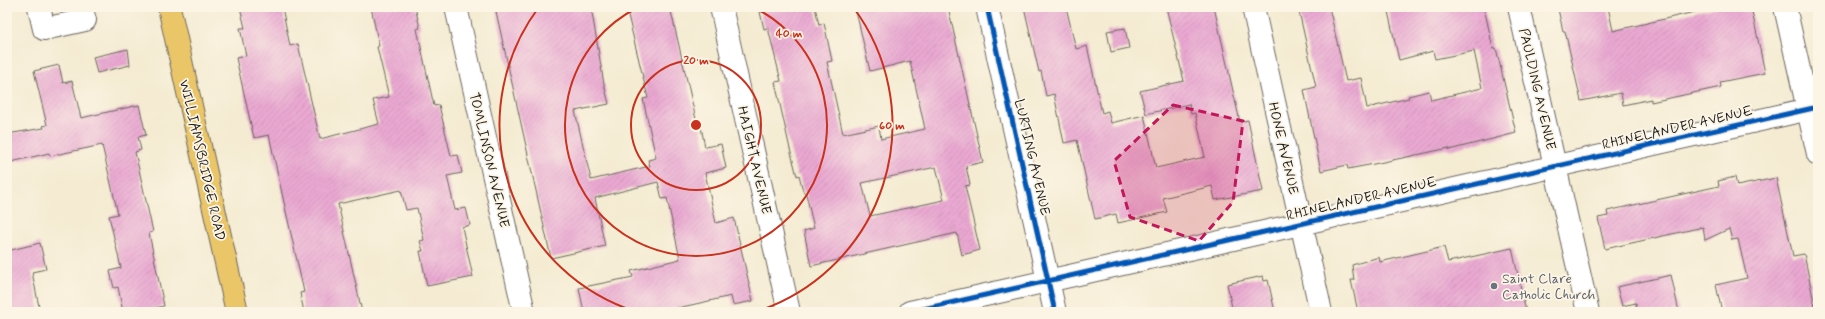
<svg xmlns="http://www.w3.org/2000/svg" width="1825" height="319" viewBox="0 0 1825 319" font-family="Mynerve,sans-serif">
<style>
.building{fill:url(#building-hatch);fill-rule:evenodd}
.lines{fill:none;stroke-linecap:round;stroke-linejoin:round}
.minor-casing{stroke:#68645c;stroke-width:24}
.major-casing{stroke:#68645c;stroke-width:24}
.minor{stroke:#fff;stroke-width:22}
.major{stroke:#ebc669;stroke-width:22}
.cycleway-casing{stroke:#fcf5e5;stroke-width:8}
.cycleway{stroke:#0057b8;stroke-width:5}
.marked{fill:#c2185b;fill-opacity:0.2;stroke:#c2185b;stroke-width:3;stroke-dasharray:8 5;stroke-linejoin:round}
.ring{fill:none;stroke:#c8321e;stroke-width:2}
.worship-dot{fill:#6b7280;stroke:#fcf5e5;stroke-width:1.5}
.labels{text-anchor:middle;stroke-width:3.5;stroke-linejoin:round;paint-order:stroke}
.street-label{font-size:14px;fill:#1c1c1c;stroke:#fcf5e5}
.worship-label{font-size:14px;fill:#5b616d;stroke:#fcf5e5;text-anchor:start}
.centre{fill:#c8321e;stroke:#fcf5e5;stroke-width:2}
.ring-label{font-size:12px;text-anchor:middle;font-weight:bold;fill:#c8321e;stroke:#fcf5e5;stroke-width:3.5;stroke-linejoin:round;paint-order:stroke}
</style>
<defs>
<pattern id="building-hatch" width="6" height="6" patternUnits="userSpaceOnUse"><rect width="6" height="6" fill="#eaa8d2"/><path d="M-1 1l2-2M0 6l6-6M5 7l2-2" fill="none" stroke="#c890b4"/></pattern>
</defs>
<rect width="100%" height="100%" fill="#fcf5e5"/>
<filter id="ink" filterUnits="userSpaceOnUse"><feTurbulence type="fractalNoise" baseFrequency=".025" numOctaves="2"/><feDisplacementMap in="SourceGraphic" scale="8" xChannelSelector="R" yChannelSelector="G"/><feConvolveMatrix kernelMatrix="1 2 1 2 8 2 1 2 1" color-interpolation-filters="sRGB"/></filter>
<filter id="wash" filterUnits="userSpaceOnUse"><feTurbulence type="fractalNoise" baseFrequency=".012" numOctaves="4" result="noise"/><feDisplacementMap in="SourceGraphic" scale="16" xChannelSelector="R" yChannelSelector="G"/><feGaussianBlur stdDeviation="0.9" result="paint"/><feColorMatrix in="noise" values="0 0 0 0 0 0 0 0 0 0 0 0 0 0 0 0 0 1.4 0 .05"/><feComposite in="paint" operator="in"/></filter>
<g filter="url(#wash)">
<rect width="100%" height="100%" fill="#f4ebd2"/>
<g id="blocks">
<!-- building -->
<path class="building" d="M 240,7 L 282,7 L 290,46 L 298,44 L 320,139 L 379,124 L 373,100 L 389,97 L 377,47 L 379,46 L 371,7 L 415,7 L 420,28 L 417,29 L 434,106 L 439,105 L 451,156 L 458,155 L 462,173 L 447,176 L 455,210 L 466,208 L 470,225 L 462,227 L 473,277 L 427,286 L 420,251 L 423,251 L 420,241 L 424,240 L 417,208 L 406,210 L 401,190 L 338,204 L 362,312 L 304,312 L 300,293 L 304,292 L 269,135 L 254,138 L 236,58 L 246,56 L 240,28 L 245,28 Z
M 495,7 L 591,7 L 604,84 L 609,104 L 575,111 L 591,180 L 650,166 L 648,160 L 656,158 L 643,99 L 648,98 L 626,7 L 670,7 L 698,128 L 701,127 L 705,147 L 721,144 L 726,168 L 705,173 L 716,223 L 734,218 L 753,301 L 733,305 L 731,296 L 660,312 L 584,312 L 579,288 L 633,277 L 631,271 L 680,259 L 667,198 L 662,199 L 658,182 L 595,198 L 605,246 L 551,258 Z
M 782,7 L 815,7 L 819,25 L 824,23 L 832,61 L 827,62 L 843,134 L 879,126 L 881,139 L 925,129 L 910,61 L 870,71 L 855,7 L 948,7 L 983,162 L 966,166 L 970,185 L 965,186 L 980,250 L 962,255 L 957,233 L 811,266 L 804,231 L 814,228 L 806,194 L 803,191 L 799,175 L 797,176 L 790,149 L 775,82 L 781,81 L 768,28 L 764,29 L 760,12 ZM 936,167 L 944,200 L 870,216 L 862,183 Z
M 1024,7 L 1066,7 L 1076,49 L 1087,46 L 1102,113 L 1108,111 L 1111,123 L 1144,115 L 1156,168 L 1205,157 L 1195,113 L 1191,114 L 1189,104 L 1146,114 L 1140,91 L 1184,81 L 1166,7 L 1214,7 L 1240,122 L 1248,120 L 1263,191 L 1215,200 L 1212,186 L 1163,198 L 1167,212 L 1118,223 L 1116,214 L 1095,219 L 1077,140 L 1064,143 L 1054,94 L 1046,96 L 1041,71 L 1039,72 Z
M 1298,7 L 1329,7 L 1346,81 L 1361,78 L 1367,108 L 1409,98 L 1408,96 L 1429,91 L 1431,100 L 1482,88 L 1474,51 L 1435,59 L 1433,51 L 1399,60 L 1387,7 L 1484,7 L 1493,49 L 1496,48 L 1516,133 L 1449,150 L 1449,148 L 1374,164 L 1348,169 L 1347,165 L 1321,171 L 1304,90 L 1316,87 Z
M 1568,7 L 1608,7 L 1613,31 L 1716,7 L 1751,7 L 1765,73 L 1720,82 L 1721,87 L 1651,102 L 1651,99 L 1623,105 L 1621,93 L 1581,101 L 1565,31 L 1563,31 L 1558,9 Z
M 1125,28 L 1129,48 L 1111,52 L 1107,31 Z
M 128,49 L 130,65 L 97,73 L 93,57 Z
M 59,65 L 63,83 L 72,81 L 81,118 L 139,105 L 146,135 L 138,137 L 141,150 L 135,152 L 153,232 L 149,233 L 164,306 L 138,312 L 123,312 L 118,287 L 114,288 L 110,271 L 121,268 L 109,216 L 118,214 L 102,145 L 50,156 L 49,153 L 7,163 L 7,134 L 44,128 L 43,126 L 47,125 L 34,71 Z
M 1735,177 L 1737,186 L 1776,178 L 1793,256 L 1804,254 L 1816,312 L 1722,312 L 1716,285 L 1747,278 L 1738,239 L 1732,240 L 1729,229 L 1705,240 L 1703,227 L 1605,249 L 1598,218 L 1608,216 L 1607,211 L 1719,186 L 1718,181 Z
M 40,243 L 46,269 L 32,272 L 40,312 L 7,312 L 7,251 Z
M 1444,247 L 1448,262 L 1512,248 L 1526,312 L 1358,312 L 1351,280 L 1354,280 L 1352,265 L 1379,257 L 1380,262 Z
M 1671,275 L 1679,312 L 1637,312 L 1636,303 L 1622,306 L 1617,287 Z
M 1263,276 L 1264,281 L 1268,280 L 1275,312 L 1233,312 L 1227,284 Z"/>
</g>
</g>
<g filter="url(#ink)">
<use href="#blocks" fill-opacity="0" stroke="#68645c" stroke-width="1"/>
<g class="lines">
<!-- minor casing -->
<g class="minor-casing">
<path id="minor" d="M 39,7 L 44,29 L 85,20 L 81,7
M 456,7 L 524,312
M 721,7 L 789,312
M 987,7 L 1055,312
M 1253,7 L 1321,312
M 1519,7 L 1588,312
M 1785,7 L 1818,154
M 910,312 L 1818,107"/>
</g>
<!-- major casing -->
<g class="major-casing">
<path id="major" d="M 169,7 L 237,312"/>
</g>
<!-- minor -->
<use href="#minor" class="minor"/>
<!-- major -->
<use href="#major" class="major"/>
<!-- cycleway casing -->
<g class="cycleway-casing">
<path id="cycleway" d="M 987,7 L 1055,312
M 910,312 L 1818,107"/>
</g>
<!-- cycleway -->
<use href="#cycleway" class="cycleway"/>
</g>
</g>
<!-- marked area -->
<path class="marked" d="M 1173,105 L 1243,121 L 1233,202 L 1199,241 L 1130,217 L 1114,161 Z"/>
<!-- distance rings -->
<g class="ring">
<circle cx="696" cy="125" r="65"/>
<path d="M753 7A131 131 0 1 1 639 7"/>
<path d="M637 312A196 196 0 0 1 539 7M853 7A196 196 0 0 1 755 312"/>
</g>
<!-- markers -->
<circle class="worship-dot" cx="1494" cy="286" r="4"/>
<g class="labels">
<!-- street labels -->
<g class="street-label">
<text transform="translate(1538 89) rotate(77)" y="5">PAULDING AVENUE</text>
<text transform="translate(1677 127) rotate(-13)" y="5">RHINELANDER AVENUE</text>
<text transform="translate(1284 148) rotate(77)" y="5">HONE AVENUE</text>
<text transform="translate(1033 157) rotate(77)" y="5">LURTING AVENUE</text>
<text transform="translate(203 160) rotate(77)" y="5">WILLIAMSBRIDGE ROAD</text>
<text transform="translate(490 160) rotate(77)" y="5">TOMLINSON AVENUE</text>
<text transform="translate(755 160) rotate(77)" y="5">HAIGHT AVENUE</text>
<text transform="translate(1361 198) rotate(-13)" y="5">RHINELANDER AVENUE</text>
</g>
<!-- worship labels -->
<g class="worship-label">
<text x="1502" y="283">Saint Clare<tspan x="1502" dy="16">Catholic Church</tspan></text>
</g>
</g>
<circle cx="696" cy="125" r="6" class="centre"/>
<g class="ring-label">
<text x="789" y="37">40 m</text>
<text x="696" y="64">20 m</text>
<text x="892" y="129">60 m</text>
</g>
<!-- margin -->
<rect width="1825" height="319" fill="none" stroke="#fcf5e5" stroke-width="24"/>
</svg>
